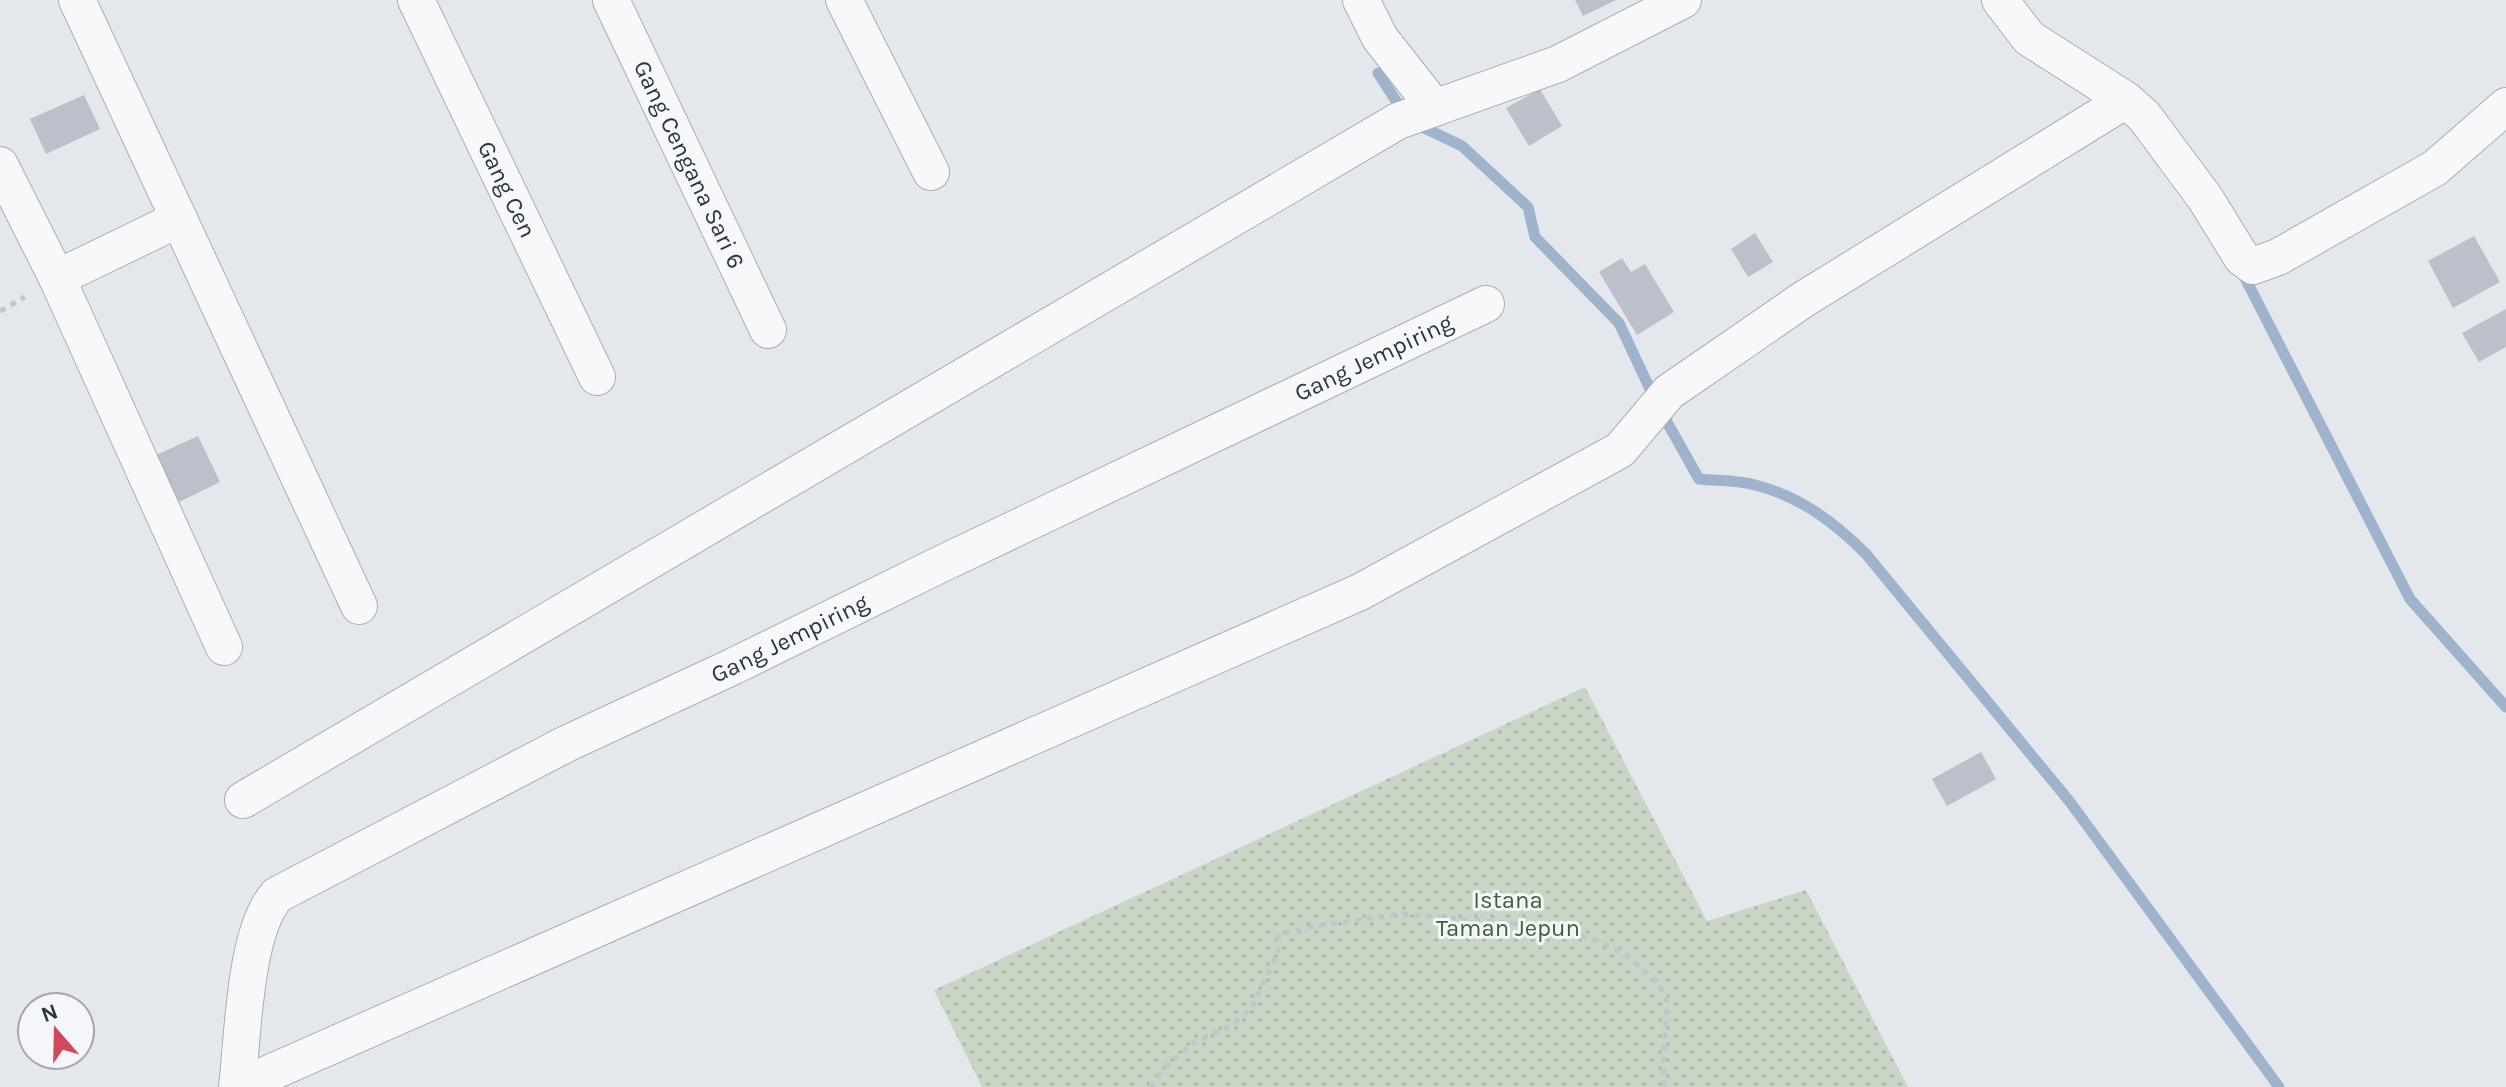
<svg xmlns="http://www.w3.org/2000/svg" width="2506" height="1087" viewBox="0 0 2506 1087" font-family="Karla,sans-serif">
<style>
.garden{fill:url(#garden-dots)}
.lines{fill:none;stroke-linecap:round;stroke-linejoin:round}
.stream{stroke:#9fb4cc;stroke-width:11}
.building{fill:#bbc0ca}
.minor-casing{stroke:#a9aeb7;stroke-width:38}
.path{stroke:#c2c5cb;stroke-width:5;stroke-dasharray:6 6;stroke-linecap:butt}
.minor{stroke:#f7f8fa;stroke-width:36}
.labels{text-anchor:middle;stroke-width:6;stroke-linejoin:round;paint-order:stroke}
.street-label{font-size:24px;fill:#2b3445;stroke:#f4f6f9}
.park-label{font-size:24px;fill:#3f6138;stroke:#f4f6f9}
</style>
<defs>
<pattern id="garden-dots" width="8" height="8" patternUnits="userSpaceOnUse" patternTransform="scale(2)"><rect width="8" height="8" fill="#c9d6c5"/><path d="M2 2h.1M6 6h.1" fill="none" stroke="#adb8ab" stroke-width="1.8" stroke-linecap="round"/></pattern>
</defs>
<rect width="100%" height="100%" fill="#e4e7ec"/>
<!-- garden -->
<path class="garden" d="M 1585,687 L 1707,921 L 1806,890 L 1908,1087 L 982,1087 L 934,990 Z"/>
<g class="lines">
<!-- stream -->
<path class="stream" d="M 1378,73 L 1404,113
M 1416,124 L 1462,146 L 1528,207 L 1535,237 L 1619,323 L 1658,406 L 1699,479 C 1717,481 1738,480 1755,485 C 1800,496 1835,523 1866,554 L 2070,802 L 2279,1087
M 2244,276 L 2410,599 L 2506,707"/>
</g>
<!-- building -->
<path class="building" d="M 1575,0 L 1616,0 L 1583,16 Z
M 1540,89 L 1562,126 L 1529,146 L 1506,108 Z
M 84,95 L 100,129 L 46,154 L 30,119 Z
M 1755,233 L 1773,262 L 1748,277 L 1731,249 Z
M 2474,236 L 2500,282 L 2453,308 L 2428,261 Z
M 1622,258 L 1631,272 L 1645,264 L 1674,312 L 1637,335 L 1599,272 Z
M 2506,309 L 2506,347 L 2479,362 L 2462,333 Z
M 198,436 L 220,482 L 177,503 L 154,456 Z
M 1981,752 L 1996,779 L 1947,806 L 1932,779 Z"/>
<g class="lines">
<!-- minor casing -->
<g class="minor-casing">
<g id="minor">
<path d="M 77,0 L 359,606"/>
<path id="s1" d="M 416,0 L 597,377"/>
<path id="s2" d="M 611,0 L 768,330"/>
<path d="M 844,0 L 931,172"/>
<path d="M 1361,0 L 1380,38 L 1435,108"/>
<path d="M 2000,0 L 2029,38 L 2126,100 L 2144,116 L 2205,198 L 2242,258 L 2253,266 L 2278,257 L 2435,168 L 2506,106"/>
<path d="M 0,165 L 57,278 L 224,647"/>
<path d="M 57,278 L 179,219"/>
<path d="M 243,800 L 1398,121 L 1558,64 L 1683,0"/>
<path id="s3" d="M 237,1087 C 243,1037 244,932 277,895 L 566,744 L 734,666 L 937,566 L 1486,304"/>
<path d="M 238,1087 L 1360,592 L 1620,450 L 1669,392 L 1804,299 L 2126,100"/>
</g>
</g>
<!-- path -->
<path class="path" d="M 0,311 L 25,297
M 1150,1087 L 1169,1063 L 1195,1042 L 1230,1026 L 1252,1008 L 1278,952 L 1278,935 L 1314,926 L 1402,914 L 1544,926 L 1594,940 L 1622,952 L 1657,981 L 1667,1000 L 1663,1078 L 1665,1087"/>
<!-- minor -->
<use href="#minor" class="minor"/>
</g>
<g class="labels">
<!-- street labels -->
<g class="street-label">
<text dy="8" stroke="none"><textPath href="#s2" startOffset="182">Gang Cengana Sari 6</textPath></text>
<text dy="8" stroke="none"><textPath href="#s1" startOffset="210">Gang Cen</textPath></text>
<text dy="8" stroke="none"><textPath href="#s3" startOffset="1420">Gang Jempiring</textPath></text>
<text dy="8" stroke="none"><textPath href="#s3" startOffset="772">Gang Jempiring</textPath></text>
</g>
<!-- park labels -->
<g class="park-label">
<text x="1508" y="908">Istana<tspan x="1508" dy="28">Taman Jepun</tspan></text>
</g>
</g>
<!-- north arrow -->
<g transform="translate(56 1031) rotate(340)"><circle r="38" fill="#f4f6f9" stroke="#a4a8b1" stroke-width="2"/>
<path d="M0-6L14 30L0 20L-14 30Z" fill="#d1495b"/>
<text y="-12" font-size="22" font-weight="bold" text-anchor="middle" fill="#2b3445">N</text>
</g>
</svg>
